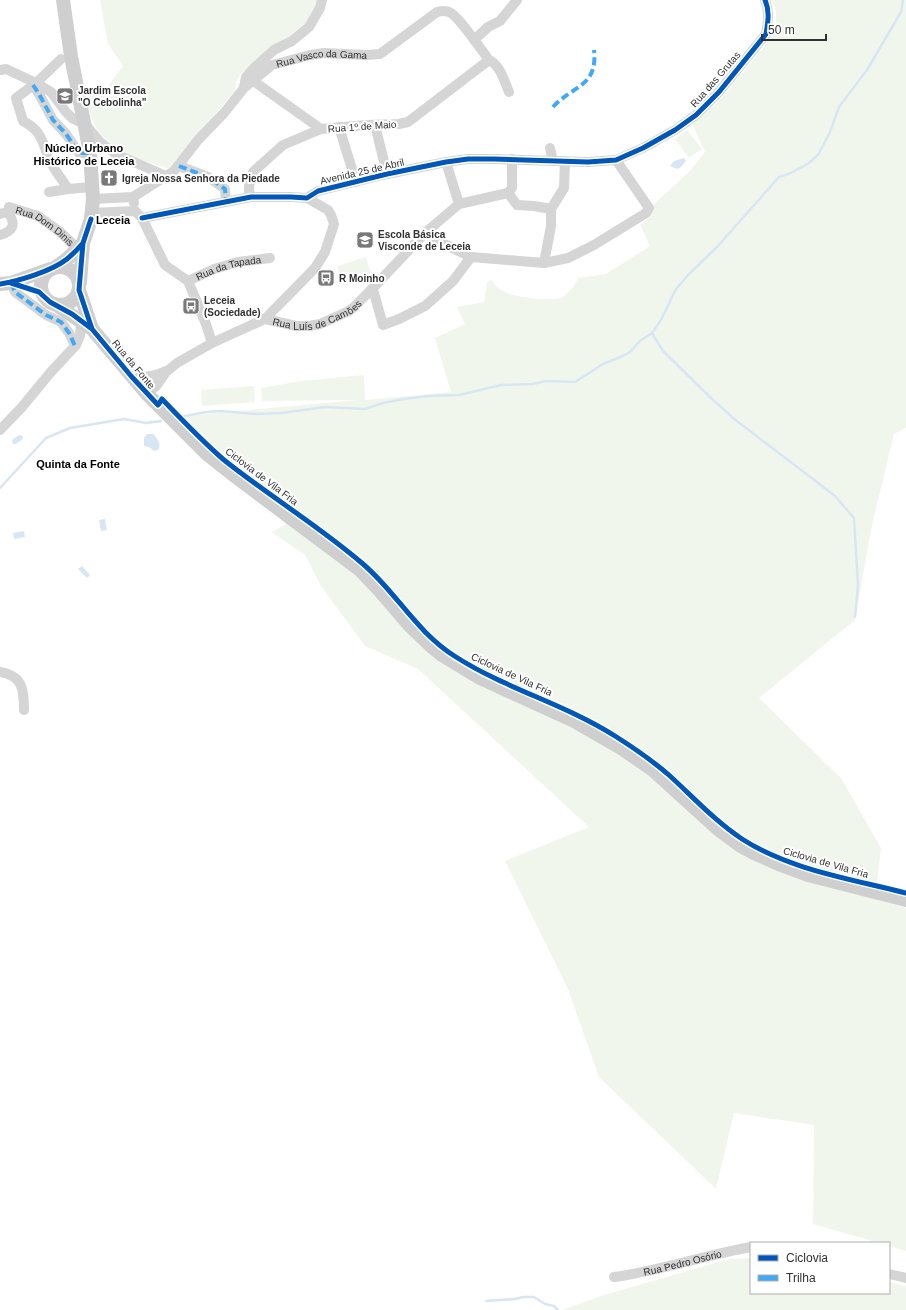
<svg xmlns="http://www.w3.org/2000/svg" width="906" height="1310" viewBox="0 0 906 1310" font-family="Helvetica,sans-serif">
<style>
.green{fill:#f1f6ed}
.water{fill:#d8e6f4}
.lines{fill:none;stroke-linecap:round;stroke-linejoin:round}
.stream{stroke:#d8e6f4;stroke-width:2.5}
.street{stroke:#d5d5d5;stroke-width:10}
.secondary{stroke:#cfcfcf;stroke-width:14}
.quiet{stroke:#3fa9f5;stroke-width:4;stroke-dasharray:8 4;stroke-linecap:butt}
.cycleway-casing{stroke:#fff;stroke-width:8}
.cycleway{stroke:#0057b8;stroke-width:5}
.labels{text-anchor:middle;stroke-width:4;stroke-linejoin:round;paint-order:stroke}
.street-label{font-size:10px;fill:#313131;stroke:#fff}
.poi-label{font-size:10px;font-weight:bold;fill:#313131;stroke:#fff;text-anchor:start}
.neighbourhood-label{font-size:11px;font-weight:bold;fill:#000;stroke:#fff}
</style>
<rect width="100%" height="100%" fill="#fff"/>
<!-- green -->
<path class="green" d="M 100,0 L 321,0 L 310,20 L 248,71 L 241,73 L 236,82 L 235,91 L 186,148 C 182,156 175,161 170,169 L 132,157 L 114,146 L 100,133 L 93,122 L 91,117 L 87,95 L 99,94 L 100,96 L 123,66 L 108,44 Z
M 772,0 L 906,0 L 906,428 L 894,434 L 871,530 L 855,620 L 759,698 L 841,778 L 881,848 L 875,899 L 906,908 L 906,1251 L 889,1246 L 889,1243 L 879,1243 L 813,1224 L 814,1125 L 734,1113 L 716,1189 L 599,1077 L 568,989 L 505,861 L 589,827 L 418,669 L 365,646 L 321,586 L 305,555 L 272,532 L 286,524 L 173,417 L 357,400 L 262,401 L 261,388 L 301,381 L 364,375 L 365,400 L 451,392 L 435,338 L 465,324 L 457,307 L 484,302 L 487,283 L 491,279 C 493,282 495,285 497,287 C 508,298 547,301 562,298 L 574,286 L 578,278 L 606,274 L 650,246 L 640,225 C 648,219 652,216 652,206 L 690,171 L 705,152 L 692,124 L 720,100 L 765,46 L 776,26 L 776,11 Z
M 687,130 L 702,149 L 689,158 L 675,139 Z
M 366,257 L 372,276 L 343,285 L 337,266 Z
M 254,386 L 255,402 L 202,406 L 201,390 Z
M 751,1258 L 751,1293 L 889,1293 L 889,1282 L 906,1286 L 906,1310 L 562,1310 L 604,1295 L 729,1259 Z"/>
<!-- water -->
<path class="water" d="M 684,158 L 686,161 L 681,167 L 677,169 L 670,166 L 674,161 Z
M 147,434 L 153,434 C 157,438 162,444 158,450 L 154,451 L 149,447 L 144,446 L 144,438 Z
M 19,435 L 23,436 L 22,440 L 15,444 L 13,444 L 12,440 Z
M 105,519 L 107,530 L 101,531 L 99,520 Z
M 24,531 L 25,537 L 14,539 L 13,533 Z
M 82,566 L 90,575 L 87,578 L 78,569 Z"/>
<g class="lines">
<!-- stream -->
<path class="stream" d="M 652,333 L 663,351 L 710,397 L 733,418 L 835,496 L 854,518 L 858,586 L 855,617
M 180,417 L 206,412 L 221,411 L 255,414 L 282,413 L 325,407 L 365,409 L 383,403 L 404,399 L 429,396 L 459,395 L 501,385 L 533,384 L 546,381 L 575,382 L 603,364 L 623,356 L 630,352 L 640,341 L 652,333 L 661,320 L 676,289 L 690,273 L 717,247 L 779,177 L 791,173 L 809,163 L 818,155 L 830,132 L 839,107 L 867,70 L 901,12 L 903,0
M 0,488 L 46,438 L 70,428 L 124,419 L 146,423 L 161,421
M 486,1301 L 515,1299 L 523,1297 L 534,1297 L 545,1304 L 554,1306 L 558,1310"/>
<!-- street -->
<g class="street">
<path d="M 474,40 L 488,27 L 500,21 L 517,0"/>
<path d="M 61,59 L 36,83 L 16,98 L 23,121 C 42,131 42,141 49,159 C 54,170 62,179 68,189"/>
<path d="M 0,70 L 6,69 L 36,83 L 51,92 L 66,112 L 73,119 L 85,124 L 100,142 L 109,149 L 118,155 L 166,176"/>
<path d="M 252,80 L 321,129 L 366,125 L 399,124 L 408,122 L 489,60"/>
<path d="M 33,85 L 39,94 L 53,120 L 66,134 L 79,153 L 90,153"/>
<path d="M 244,87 L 246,77 L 254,68 L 274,50 L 292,41 L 309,27 L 320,8 L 322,0"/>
<path d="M 375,125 L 387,174"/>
<path d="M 339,127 L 356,182"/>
<path d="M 550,148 L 553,161"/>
<path d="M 446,162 L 459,204"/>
<path d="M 179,166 L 208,177 L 225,189 L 226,202"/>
<path d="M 49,192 L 68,189 L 92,187"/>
<path d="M 508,193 L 459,204 L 425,233 L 440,242 L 471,257 L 544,263 L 568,258 L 594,245 L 646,213 L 649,208 L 616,160"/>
<path d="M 508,193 L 517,205 L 534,206 L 551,209"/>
<path d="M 508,193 L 512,188 L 512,159"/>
<path id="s1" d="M 133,197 L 174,171 L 198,140 L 224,113 L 244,88 L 272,65 L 310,55 L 324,53 L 367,55 L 380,54 L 437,12 C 441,11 445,10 449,12 C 458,15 482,51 489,60 C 501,66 504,81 509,92"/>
<path d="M 251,197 L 249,191 L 249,186 L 253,172 L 283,145 L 321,129"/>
<path d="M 93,199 L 133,197 L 134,203"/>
<path id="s2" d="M 9,207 L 38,216 L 59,231 L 78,249"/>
<path d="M 135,211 L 142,218 L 165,265 L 188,281"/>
<path d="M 92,213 L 135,211"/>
<path d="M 0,214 L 8,212 C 16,224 14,231 0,235"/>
<path d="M 142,218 L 251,197 L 291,197 L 307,198 L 318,191 L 387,174 L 446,162 L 468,159 L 494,159 L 588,162 L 616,160 L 643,148 L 675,130 L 696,115 L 719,92 L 766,34 C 768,22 770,11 765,0"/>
<path d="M 544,263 L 551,226 L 551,209 L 564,188 L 565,161"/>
<path id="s3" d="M 188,281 L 214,269 L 238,262 L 270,258"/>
<path d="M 188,281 L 206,324 L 212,343"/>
<path d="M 11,283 L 15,292 L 46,315 L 61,322 L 69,333 L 75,346"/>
<path d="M 371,290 L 374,293 L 383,325 L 399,319 L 425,306 L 453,281 L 471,257"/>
<path id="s4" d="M 265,319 L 296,326 L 309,326 L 320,324 L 349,311 L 354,307 L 371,290 L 425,233"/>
<path d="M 131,376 C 144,378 154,377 166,371"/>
<path d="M 147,394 L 157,385 L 166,372 L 177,363 L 212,343 L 265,319 L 315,268 L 325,252 L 334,224 L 331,215 L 328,210 L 307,198"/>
<path d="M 0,430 L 22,407 L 50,373 L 76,345 L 80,336 L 81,321"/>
<path d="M 0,672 C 23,676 24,690 24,710"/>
<path d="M 889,1274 L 906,1278"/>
<path id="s5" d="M 614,1277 C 660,1271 705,1255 751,1247"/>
</g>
<!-- secondary -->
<path class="secondary" d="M 63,0 L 71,56 L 90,153 L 93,199 L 91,219 L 83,243 L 80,283
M41 286a19 19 0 1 1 38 0a19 19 0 1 1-38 0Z
M 56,267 L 67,259 L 83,243
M 0,284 L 11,283 L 50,269
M 79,290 L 92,329
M 55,304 L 92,329 L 147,394 L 207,454 L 236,477 L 360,570 L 379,590 L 410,626 L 432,647 L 442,655 L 480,678 L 574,721 L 621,748 L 653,770 L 718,829 L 741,846 L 754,853 L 781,865 L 808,875 L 906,900"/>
<!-- quiet -->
<path class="quiet" d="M 33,85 L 39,94 L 53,120 L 66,134 L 79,153 L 90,153
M 553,107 C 573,85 598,87 594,50
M 179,166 L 208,177 L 225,189 L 226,202
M 11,283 L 15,292 L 46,315 L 61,322 L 69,333 L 75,346"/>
<!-- cycleway casing -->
<g class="cycleway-casing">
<path id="cycleway" d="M 142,218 L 251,197 L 291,197 L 307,198 L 318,191 L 387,174 L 446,162 L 468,159 L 494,159 L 588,162 L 616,160 L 643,148 L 675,130 L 696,115 L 719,92 L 766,34 C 768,22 770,11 765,0
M 91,219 L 83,243 L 79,290 L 92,329
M 11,283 L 39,292 L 50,302 L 72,314 L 92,329 L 131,376 L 158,405 L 162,399 C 182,420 202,441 224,460 C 269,496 319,526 363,564 C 397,593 416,632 456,657 C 506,689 565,704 615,736 C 634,748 653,761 670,776 C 694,798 715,821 742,839 C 790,870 852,879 906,893
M 0,284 C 19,281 52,271 67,259 C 73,254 78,249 83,243"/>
</g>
<!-- cycleway -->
<use href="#cycleway" class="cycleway"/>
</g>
<!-- icons -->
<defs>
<g id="school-square" transform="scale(0.9)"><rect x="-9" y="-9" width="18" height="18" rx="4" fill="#797979" stroke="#fff"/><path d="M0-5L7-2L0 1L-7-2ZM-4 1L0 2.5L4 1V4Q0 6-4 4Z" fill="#fff"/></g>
<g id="church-square" transform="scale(0.9)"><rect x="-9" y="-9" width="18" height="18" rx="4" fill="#797979" stroke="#fff"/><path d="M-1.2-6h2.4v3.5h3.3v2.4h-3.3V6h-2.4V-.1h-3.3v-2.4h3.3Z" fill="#fff"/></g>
<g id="bus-square" transform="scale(0.9)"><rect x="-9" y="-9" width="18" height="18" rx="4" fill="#797979" stroke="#fff"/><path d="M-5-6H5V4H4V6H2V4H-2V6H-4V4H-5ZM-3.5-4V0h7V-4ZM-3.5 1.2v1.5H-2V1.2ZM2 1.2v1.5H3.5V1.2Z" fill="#fff"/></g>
</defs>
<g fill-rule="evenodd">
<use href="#school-square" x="65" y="96"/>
<use href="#church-square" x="109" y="178"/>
<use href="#school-square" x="365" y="240"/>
<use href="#bus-square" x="326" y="278"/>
<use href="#bus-square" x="191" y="306"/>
</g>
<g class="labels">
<!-- street labels -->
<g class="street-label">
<text dy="4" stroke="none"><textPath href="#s1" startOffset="244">Rua Vasco da Gama</textPath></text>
<text transform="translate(715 79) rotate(-49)" y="4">Rua das Grutas</text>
<text transform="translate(362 126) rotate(-4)" y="4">Rua 1º de Maio</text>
<text transform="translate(362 171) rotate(-13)" y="4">Avenida 25 de Abril</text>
<text dy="4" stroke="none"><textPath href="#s2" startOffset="41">Rua Dom Dinis</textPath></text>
<text dy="4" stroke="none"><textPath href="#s3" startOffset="43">Rua da Tapada</textPath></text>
<text dy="4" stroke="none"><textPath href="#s4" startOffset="55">Rua Luís de Camões</textPath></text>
<text transform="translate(134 364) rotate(50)" y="4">Rua da Fonte</text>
<text transform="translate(262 476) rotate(37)" y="4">Ciclovia de Vila Fria</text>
<text transform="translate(512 674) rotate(25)" y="4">Ciclovia de Vila Fria</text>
<text transform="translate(826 862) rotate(16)" y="4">Ciclovia de Vila Fria</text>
<text dy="4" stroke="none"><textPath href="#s5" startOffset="70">Rua Pedro Osório</textPath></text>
</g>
<!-- poi labels -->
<g class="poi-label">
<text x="78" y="94">Jardim Escola<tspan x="78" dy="12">"O Cebolinha"</tspan></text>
<text x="122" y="182">Igreja Nossa Senhora da Piedade</text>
<text x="378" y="238">Escola Básica<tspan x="378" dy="12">Visconde de Leceia</tspan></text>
<text x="339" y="282">R Moinho</text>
<text x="204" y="304">Leceia<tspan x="204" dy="12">(Sociedade)</tspan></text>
</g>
<!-- neighbourhood labels -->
<g class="neighbourhood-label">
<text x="84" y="152">Núcleo Urbano<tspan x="84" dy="13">Histórico de Leceia</tspan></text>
<text x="113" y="224">Leceia</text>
<text x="78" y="468">Quinta da Fonte</text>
</g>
</g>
<!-- legend -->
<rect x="750" y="1242" width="140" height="52" fill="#ffffff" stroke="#adadad"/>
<rect x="758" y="1255" width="20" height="6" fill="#0057b8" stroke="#adadad"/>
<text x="786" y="1262" font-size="12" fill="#313131">Ciclovia</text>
<rect x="758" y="1275" width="20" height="6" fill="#3fa9f5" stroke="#adadad"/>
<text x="786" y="1282" font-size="12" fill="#313131">Trilha</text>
<!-- scale -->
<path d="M762 34v6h64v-6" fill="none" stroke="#313131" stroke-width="2"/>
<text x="768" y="34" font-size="12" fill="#313131" stroke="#ffffff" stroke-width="3" paint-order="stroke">50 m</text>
</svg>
